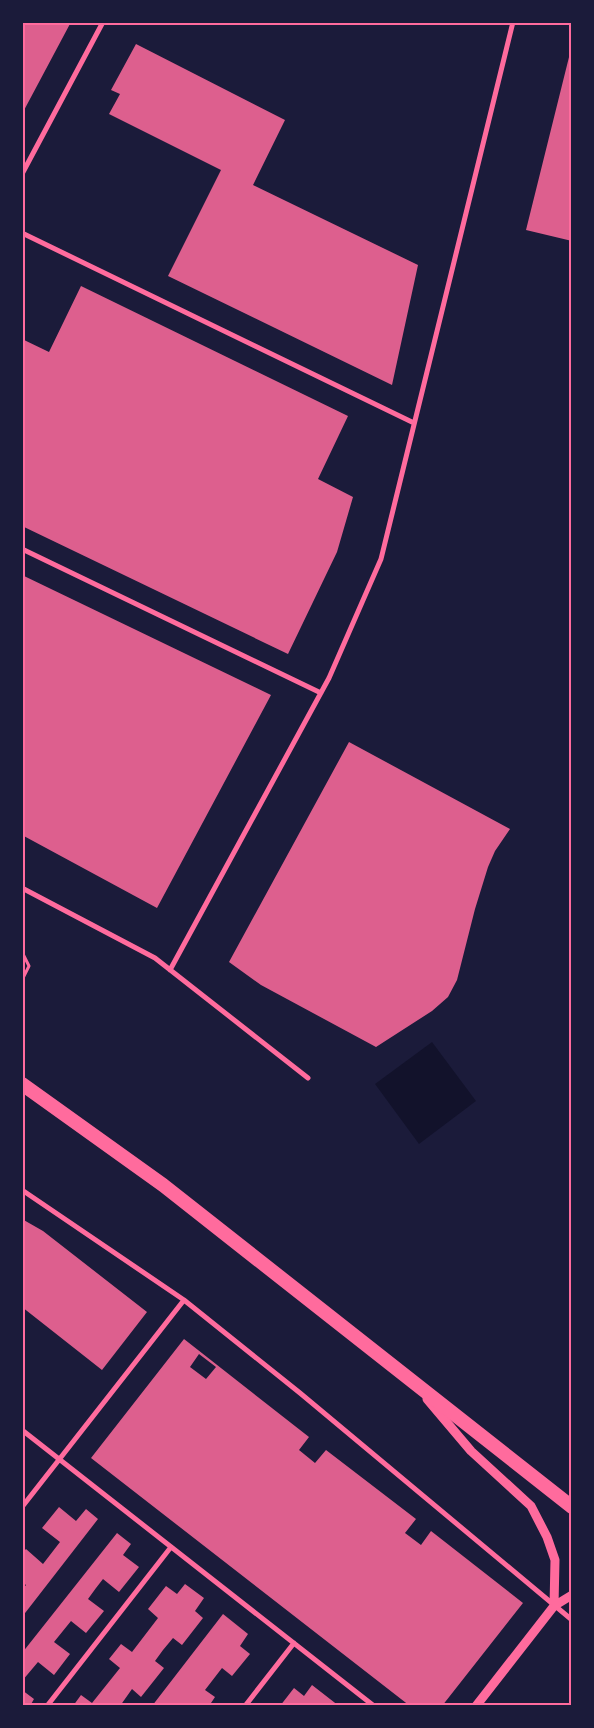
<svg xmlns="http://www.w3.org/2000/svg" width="594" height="1728" viewBox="0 0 594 1728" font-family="Jost,sans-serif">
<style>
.water{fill:#12122b}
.building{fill:#dd5f8e;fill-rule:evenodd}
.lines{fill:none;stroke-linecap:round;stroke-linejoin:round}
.path{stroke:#ff6b9d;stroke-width:3}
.minor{stroke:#ff6b9d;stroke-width:5}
.tertiary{stroke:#ff6b9d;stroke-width:9}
.trunk{stroke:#ff6b9d;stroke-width:14}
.neatline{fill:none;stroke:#ff6b9d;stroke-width:2}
</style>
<rect width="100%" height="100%" fill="#1b1b3a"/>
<!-- water -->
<path class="water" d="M 432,1042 L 476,1101 L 419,1144 L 375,1084 Z"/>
<!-- building -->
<path class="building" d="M 22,22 L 71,22 L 22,114 Z
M 136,44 L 285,120 L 253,185 L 418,265 L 392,385 L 168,276 L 221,170 L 109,114 L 120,94 L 111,90 Z
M 571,49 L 572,50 L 572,241 L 526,230 Z
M 81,286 L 348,416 L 318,479 L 353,497 L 337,552 L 288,654 L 22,526 L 22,339 L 49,352 Z
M 22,575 L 271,695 L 157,908 L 22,835 Z
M 349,742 L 510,829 L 495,851 L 488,867 L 475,909 L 457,980 L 448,997 L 432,1011 L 376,1047 L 261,985 L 229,962 Z
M 22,1219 L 43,1231 L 147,1312 L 102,1370 L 22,1307 Z
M 184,1339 L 309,1437 L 299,1450 L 315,1463 L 326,1450 L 416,1519 L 405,1533 L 421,1545 L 431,1531 L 523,1603 L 442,1706 L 410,1706 L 91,1458 ZM 199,1354 L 216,1367 L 206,1379 L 190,1367 Z
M 59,1507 L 76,1521 L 86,1509 L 98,1519 L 22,1617 L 22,1590 L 26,1585 L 22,1582 L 22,1553 L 26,1549 L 43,1564 L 60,1542 L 42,1528 Z
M 117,1533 L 131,1544 L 123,1555 L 139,1567 L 119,1592 L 103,1579 L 96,1588 L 88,1599 L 104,1611 L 86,1633 L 71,1621 L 54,1642 L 70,1654 L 54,1675 L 38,1662 L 22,1681 L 22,1653 Z
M 185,1584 L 204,1598 L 195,1611 L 203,1618 L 182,1645 L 173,1638 L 163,1650 L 155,1661 L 164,1668 L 141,1697 L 132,1689 L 120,1706 L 73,1706 L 81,1695 L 92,1703 L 120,1668 L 109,1659 L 121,1644 L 132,1652 L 158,1618 L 148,1609 L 166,1586 L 177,1594 Z
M 223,1614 L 248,1634 L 240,1646 L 250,1654 L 232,1676 L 222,1668 L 205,1690 L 215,1697 L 209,1706 L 152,1706 Z
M 312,1685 L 339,1706 L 280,1706 L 294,1688 L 304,1696 Z
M 22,1690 L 34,1699 L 30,1706 L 22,1706 Z"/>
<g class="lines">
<!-- path -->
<path class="path" d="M 22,952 L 29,966 L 22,980"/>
<!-- minor -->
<path class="minor" d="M 22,174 L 103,22
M 22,233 L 414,423
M 22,549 L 321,693
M 22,888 L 155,958 L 308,1078
M 170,970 L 329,678 L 381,559 L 513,22
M 22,1190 L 184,1300 L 300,1393 L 572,1620
M 22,1430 L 374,1706
M 22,1507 L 184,1300
M 47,1706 L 171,1547
M 245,1706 L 294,1643"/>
<!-- tertiary -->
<path class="tertiary" d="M 427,1399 L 471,1451 L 531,1506 L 547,1537 L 555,1560 L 554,1606
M 476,1706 L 554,1606 L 572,1595"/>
<!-- trunk -->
<path class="trunk" d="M 22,1084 L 163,1185 L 572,1507"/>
</g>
<!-- border -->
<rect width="594" height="1728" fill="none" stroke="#1b1b3a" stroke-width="48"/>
<rect x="24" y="24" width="546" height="1680" class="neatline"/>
</svg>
